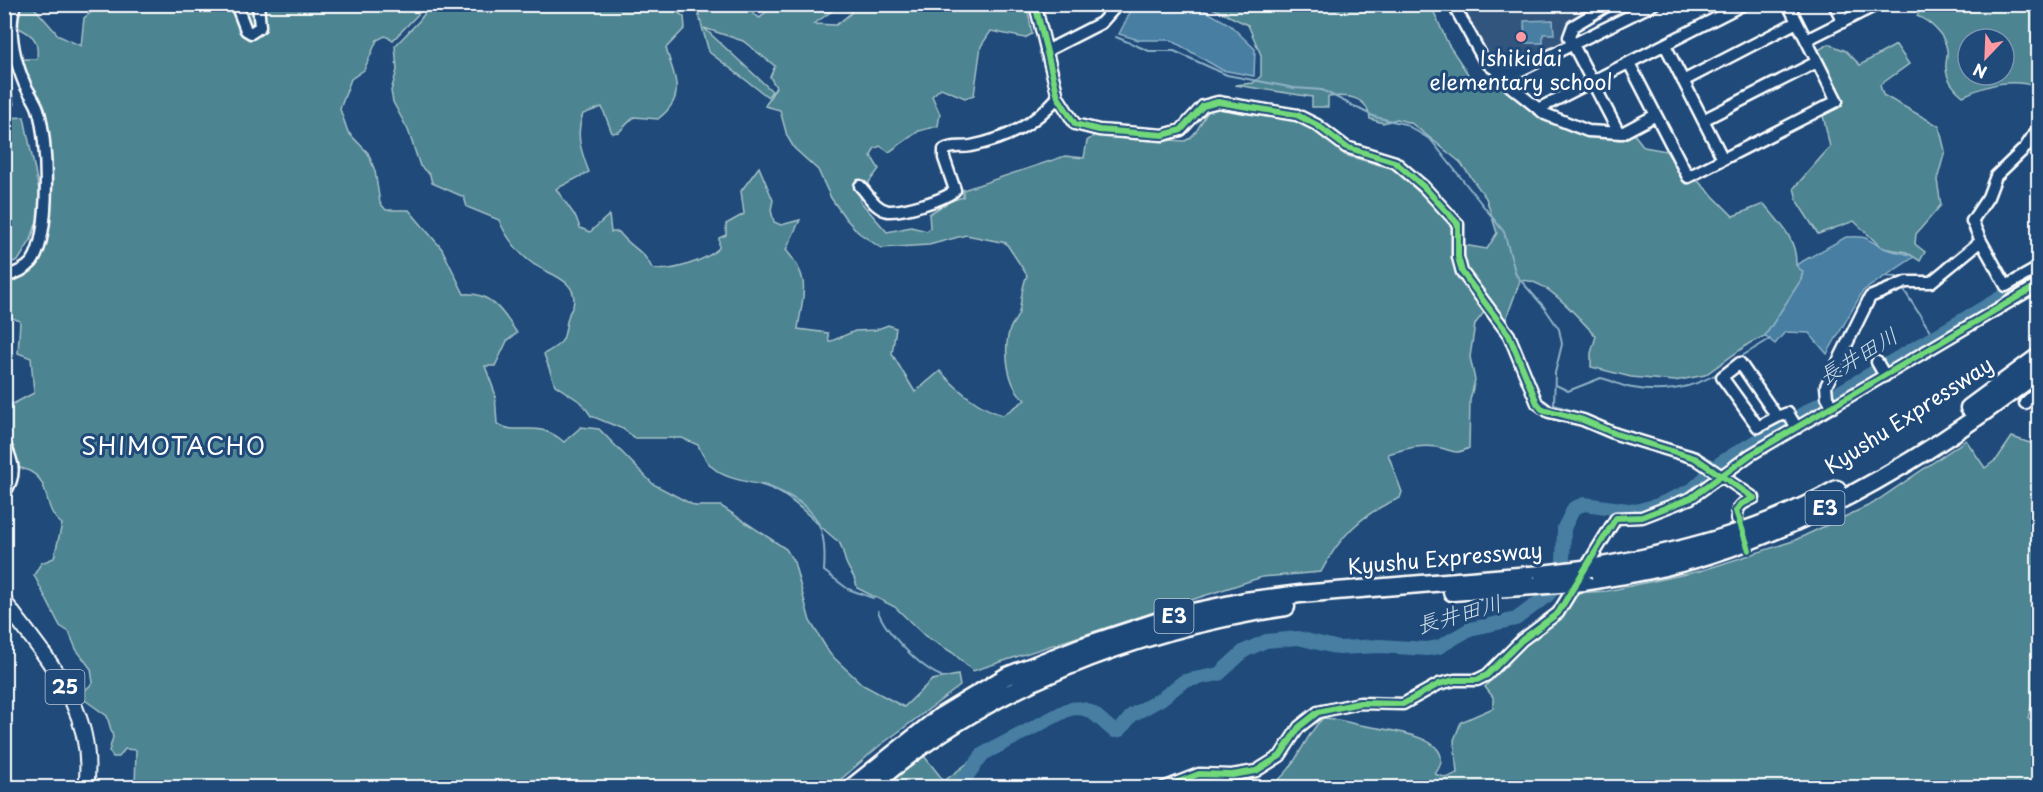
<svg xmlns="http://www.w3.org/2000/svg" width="2043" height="792" viewBox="0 0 2043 792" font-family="'Playpen Sans','Klee One',sans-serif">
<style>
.built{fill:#33547e}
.green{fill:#4e8492;stroke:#a6c2c8;stroke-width:1.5;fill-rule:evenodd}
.water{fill:#467ea2;stroke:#90b2c7;stroke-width:1.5}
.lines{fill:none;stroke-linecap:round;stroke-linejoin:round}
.stream{stroke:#90b2c7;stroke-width:2}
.river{stroke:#467ea2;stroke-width:14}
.minor-casing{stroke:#fff;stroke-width:15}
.major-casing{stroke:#fff;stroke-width:18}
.highway-casing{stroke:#fff;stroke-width:21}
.minor{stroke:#1f4a7a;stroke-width:10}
.major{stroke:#1f4a7a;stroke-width:14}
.highway{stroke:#1f4a7a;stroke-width:16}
.highway-bridge-casing{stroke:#fff;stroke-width:21;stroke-linecap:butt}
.highway-bridge{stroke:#1f4a7a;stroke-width:16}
.cycleway-casing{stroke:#1f4a7a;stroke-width:10}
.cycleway{stroke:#71d979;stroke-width:6}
.poi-dot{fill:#ff9aa2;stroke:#1f4a7a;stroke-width:2}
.labels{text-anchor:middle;stroke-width:6;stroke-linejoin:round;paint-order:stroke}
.shield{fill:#1f4a7a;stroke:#bcc9d7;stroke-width:1.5}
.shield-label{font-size:20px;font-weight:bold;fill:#fff}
.poi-label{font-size:21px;fill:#fff;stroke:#1f4a7a}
.street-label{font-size:21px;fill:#fff;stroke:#1f4a7a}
.water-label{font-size:22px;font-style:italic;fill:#d1dfe8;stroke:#1f4a7a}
.quarter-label{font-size:24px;letter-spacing:1.5px;fill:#fff;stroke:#1f4a7a}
</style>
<rect width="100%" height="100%" fill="#1f4a7a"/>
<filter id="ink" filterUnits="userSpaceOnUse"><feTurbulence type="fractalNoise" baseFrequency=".0167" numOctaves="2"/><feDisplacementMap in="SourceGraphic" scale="12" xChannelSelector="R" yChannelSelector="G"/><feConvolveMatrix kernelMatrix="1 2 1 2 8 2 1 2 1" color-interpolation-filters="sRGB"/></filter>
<g filter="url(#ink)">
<!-- built -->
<path class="built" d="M 1458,5 L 1603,5 L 1571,22 L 1564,44 L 1511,68 L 1490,59 Z"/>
<!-- green -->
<path class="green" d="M 18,5 L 32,5 L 59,36 L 81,46 L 84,18 L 94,10 L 96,5 L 427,5 L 393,40 L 385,36 L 377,40 L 364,70 L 351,79 L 340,109 L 348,132 L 368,153 L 375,171 L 380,203 L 386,210 L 409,210 L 442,249 L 464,294 C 490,291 504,313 517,333 L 507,341 L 495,366 L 485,366 L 495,393 L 497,424 C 519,437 537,418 564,442 L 581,427 L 599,429 L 653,484 L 695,506 L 721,506 L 786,549 L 794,562 L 810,621 L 830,654 L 863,685 L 904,707 L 932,680 L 958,675 L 960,686 L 878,747 L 832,787 L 135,787 L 136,750 L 125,749 L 119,757 L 113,757 L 109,751 L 113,737 L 107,716 L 82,698 L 83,692 L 93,683 L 91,669 L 76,649 L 69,632 L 60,626 L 34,575 L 41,563 L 54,558 L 62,524 C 38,507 57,474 16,467 L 5,439 L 5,408 L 34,393 L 31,358 L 18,353 L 20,321 L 5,315 L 4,280 L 18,277 L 44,243 L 50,226 L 43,121 L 19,59 L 37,59 C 39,39 33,35 17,27 Z
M 431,5 L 668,5 L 684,17 L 685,28 L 666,48 C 674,78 688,96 658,119 L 634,117 L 619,132 L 612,133 L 602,107 L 583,114 C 575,135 581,151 589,172 L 556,189 L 576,217 L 580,228 L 590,232 L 609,215 L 611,232 L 619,232 C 632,249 643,249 652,268 C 668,274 707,260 719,248 L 719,238 L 726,235 L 726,224 L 744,214 L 741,191 L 759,167 L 773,200 L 771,210 L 774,222 L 781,225 L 800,220 L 786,250 C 812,280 803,293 798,329 L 828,333 L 829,342 L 855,331 L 875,330 L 888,325 L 896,328 L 892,354 L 915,392 L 940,371 C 958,390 978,408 1003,415 L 1025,400 C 1007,386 1003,350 1010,329 C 1012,323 1018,318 1019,312 C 1022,299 1021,289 1027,275 L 1006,243 L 966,235 L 929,245 L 881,248 L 859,233 L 846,219 L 831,198 L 818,170 L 794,148 L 787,136 L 780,110 L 765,106 L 776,87 L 770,77 L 775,66 L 743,41 L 704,28 L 772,91 L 768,97 L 709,52 L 696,5 L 752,5 L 753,14 L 760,18 L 772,5 L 789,5 L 802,11 L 832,11 L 814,24 L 836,25 L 851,13 L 853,5 L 1027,5 L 1032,34 L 1025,38 L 991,31 L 981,46 L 974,95 L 965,98 L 941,88 L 932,96 L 940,114 L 938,126 L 919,131 L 889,152 L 880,146 L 874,149 L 871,156 L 879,169 L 866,186 L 860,201 L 887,232 L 911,227 L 927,231 L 930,228 L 929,214 L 948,202 L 963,197 L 963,190 L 1065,156 L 1084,158 L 1087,141 L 1095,135 L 1185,141 C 1200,133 1200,119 1212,107 L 1294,120 L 1311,126 L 1345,155 L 1394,169 L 1450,221 L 1454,233 L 1453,253 L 1485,311 L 1475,324 L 1470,357 L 1475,380 L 1470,400 L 1469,448 C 1456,455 1453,451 1441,448 C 1425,443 1404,449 1388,454 L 1402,492 L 1400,498 C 1362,513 1339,537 1321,572 L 1262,577 L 973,671 L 953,653 L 925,636 L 895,607 L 857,588 C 856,577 851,574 847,565 C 843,557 844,550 839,542 C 819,527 803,507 782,494 C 749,474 716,490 698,445 L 682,438 L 635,438 L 623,429 L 591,416 L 582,403 L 555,385 L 544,354 C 571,338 561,340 569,314 C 570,311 572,309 573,306 C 580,279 546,274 532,263 C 518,253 505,235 499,220 L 467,207 L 464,197 L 432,183 L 430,175 L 420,166 L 408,130 L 393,102 L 391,91 L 397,70 L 395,46 L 419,21 Z
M 1206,5 L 1439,5 L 1434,12 L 1448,44 L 1472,80 L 1493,84 L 1498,80 L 1526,103 L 1615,136 L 1634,134 L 1644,147 L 1666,151 L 1687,182 L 1698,181 L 1733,216 L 1764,204 C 1780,223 1797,239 1796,265 L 1803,272 L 1801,280 L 1765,336 L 1750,343 L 1705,375 L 1675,381 L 1631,377 L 1591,367 L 1591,353 L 1596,336 C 1579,319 1545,276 1520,281 L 1505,322 L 1466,271 L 1463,245 L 1487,249 L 1497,233 L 1486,198 L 1460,162 L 1411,123 L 1397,119 L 1383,123 L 1370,119 C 1368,96 1347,95 1328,97 L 1328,107 L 1312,107 L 1312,97 L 1235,85 L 1253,83 L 1261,76 L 1261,55 L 1248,25 Z
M 1923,5 L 2038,5 L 2038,87 C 2011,78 1989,84 1963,96 C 1955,90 1947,80 1946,69 C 1945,63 1948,56 1947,50 C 1945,35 1930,21 1917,16 ZM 1968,39 L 2004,39 L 2004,75 L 1968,75 Z
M 1829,44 L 1846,51 L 1860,65 L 1896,45 L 1909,64 L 1880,85 L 1883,95 L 1939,126 L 1945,151 L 1937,180 L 1941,205 L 1916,234 L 1915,244 L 1925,252 L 1920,261 L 1906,252 L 1882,248 L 1854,221 L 1818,234 L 1798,203 L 1794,188 L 1830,147 L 1822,111 L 1843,100 L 1818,50 Z
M 4,66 L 9,71 L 14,105 L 5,106 Z
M 24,117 L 42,205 L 31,240 L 18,261 L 5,263 L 5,118 Z
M 2038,423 L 2038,691 L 2032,703 L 2028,718 L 2038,730 L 2038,787 L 1230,788 L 1252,780 L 1271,785 C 1297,770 1302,738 1323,718 C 1337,718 1347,723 1360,725 C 1383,729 1464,736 1435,774 L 1447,778 L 1457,773 L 1454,740 L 1461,722 L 1493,708 L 1493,697 L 1485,687 L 1493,677 L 1507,648 L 1576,593 L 1607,591 L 1700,571 L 1793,541 L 1872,504 L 1966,440 L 1985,468 L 1997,459 L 2012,437 L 2030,443 Z
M 924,756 L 944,781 L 977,756 L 959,778 L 955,787 L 881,788 Z"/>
<!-- water -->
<path class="water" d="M 1134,5 L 1195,5 L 1229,24 L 1255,49 L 1254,76 L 1222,70 L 1171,40 L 1139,40 L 1119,34 Z
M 1553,20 L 1554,34 L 1543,34 L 1543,43 L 1525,43 L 1524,21 Z
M 1846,237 C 1872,236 1862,238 1882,247 C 1892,253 1904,251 1914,257 L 1863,291 L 1827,354 L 1809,333 L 1785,332 L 1775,344 L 1765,336 L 1801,280 L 1803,272 L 1796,265 Z"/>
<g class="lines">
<!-- stream -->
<path class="stream" d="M 1116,37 L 1149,51 L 1174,51 L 1227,75 L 1294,88 L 1322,90 L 1375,117 L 1405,124 L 1431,140 L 1504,232 L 1516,275 L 1544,307 L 1559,329 L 1562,344 L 1555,373 L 1554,405 L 1584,414 L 1622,430 L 1692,450 L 1719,464
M 1885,276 L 1897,277
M 1902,287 L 1934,337
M 1737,359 L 1770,339
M 1556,385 L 1568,391 L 1601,378 C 1612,380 1622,387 1633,388 C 1664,394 1693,388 1720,372
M 762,484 C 810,503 828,516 824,571 L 848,589 L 873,598
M 878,611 C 885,632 921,668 941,676"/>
<!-- river -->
<path class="river" d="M 958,788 L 983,754 L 1067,710 C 1090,703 1097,718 1114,731 L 1120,730 L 1132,715 L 1161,699 L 1184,681 L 1219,674 L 1244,651 L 1266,641 L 1298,638 L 1339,648 L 1380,646 L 1427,649 L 1439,647 L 1470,629 L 1516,619 L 1547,596 L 1555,587 L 1563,562 L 1564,528 L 1574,508 L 1584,504 L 1636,511 L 1658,505 L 1692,490 L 1719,464 L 1736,453 L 2000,298 L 2037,273"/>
<!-- minor casing -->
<g class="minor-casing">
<path id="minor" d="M 236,4 L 246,30 L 251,33 L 260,27 L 258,4
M 1035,4 L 1058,97 L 1075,124 L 1099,130 L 1163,135 L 1181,130 L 1203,106 L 1218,102 L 1297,115 L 1317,125 L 1346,147 L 1395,162 L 1424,187 L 1458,224 L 1458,257 L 1462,272 L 1509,335 L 1537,403 L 1549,412 L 1583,420 L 1616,434 L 1695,458 L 1754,498 C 1743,503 1736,506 1737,519
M 1453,4 L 1484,60 C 1494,71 1502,74 1517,72 L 1654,4
M 1610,4 L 1573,26 L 1569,37 L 1619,133
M 1834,4 L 1843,22
M 1806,40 L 1878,4
M 1665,45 L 1723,159
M 1046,51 L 1101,23 L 1118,4
M 1629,63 L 1688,177 L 1837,101 L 1788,4
M 1497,72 L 1510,86 L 1545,114 L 1588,131 L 1622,133 L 1656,115
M 1683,81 L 1797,22
M 1538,109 L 1744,4
M 1703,120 L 1817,62
M 860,186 C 868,194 875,209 888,211 C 901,212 946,200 955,190 L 944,158 L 944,150 C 953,145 961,148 971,146 C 1009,138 1033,125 1058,97
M 1981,241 L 2006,286 L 2038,268
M 4,277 C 15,274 25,270 32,262 C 51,236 48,139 38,109 C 35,100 29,93 25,85 C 15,61 7,30 15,4
M 1877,362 L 1885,376
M 2025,403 L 2038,391
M 1833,407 L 1827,397 L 1826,386 L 1870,297 L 1906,282 L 1931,282 L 1981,241 L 1972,221 L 1988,197 L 1996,176 L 2025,148 L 2038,128
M 1777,417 L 1758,427 L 1722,377 L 1740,363 L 1777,417 L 1788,413 L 1797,428
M 4,443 C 14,463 17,475 4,494
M 1163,788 L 1199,774 L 1232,775 L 1256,771 L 1280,756 L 1299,727 L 1318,712 L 1360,703 L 1403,704 L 1439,684 L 1455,680 L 1477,680 L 1487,675 L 1522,640 L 1558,613 L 1616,518 L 1642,517 L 1691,498 L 1750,455 L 2038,285"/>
</g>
<!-- major casing -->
<g class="major-casing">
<path id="major" d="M 4,601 C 47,660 97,710 86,788"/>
</g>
<!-- highway casing -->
<g class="highway-casing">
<path id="highway" d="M 1969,408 L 2038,357
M 1591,568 C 1676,553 1761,532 1837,489
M 1584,582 C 1626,575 1669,568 1709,555 C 1829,517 1939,449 2038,372
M 1452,592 L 1535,586
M 851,788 L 941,716 L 1007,676 L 1080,647 L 1174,616 L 1245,601 L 1300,594 L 1542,574
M 869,788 C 985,686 1136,629 1286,607"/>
</g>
<!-- minor -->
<use href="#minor" class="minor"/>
<!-- major -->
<use href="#major" class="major"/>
<!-- highway -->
<use href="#highway" class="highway"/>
<!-- highway-bridge casing -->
<g class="highway-bridge-casing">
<path id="highway-bridge" d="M 1542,574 L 1591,568
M 1535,586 L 1584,582"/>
</g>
<!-- highway-bridge -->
<use href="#highway-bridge" class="highway-bridge"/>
<!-- cycleway casing -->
<g class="cycleway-casing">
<path id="cycleway" d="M 1035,4 L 1058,97 L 1075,124 L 1099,130 L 1163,135 L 1181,130 L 1203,106 L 1218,102 L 1297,115 L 1317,125 L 1346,147 L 1395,162 L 1424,187 L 1458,224 L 1458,257 L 1462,272 L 1509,335 L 1537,403 L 1542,409 L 1583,420 L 1616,434 L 1695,458 L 1754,498 L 1740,505 L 1736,511 L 1749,550
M 1163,788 L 1199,774 L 1232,775 L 1256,771 L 1280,756 L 1299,727 L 1318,712 L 1360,703 L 1403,704 L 1439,684 L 1455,680 L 1477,680 L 1487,675 L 1522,640 L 1558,613 L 1616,518 L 1642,517 L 1691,498 L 1750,455 L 2038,285"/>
</g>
<!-- cycleway -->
<use href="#cycleway" class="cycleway"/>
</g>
</g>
<!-- markers -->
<circle class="poi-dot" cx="1521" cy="37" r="6"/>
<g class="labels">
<!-- shield labels -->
<g class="shield">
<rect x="1805.5" y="491" width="39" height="34" rx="4.5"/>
<rect x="1154.5" y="599" width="39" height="34" rx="4.5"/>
<rect x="45.5" y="670" width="39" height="34" rx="4.5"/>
</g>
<g class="shield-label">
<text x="1825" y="515">E3</text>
<text x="1174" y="623">E3</text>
<text x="65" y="694">25</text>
</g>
<!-- poi labels -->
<g class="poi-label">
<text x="1521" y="66">Ishikidai<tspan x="1521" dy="24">elementary school</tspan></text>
</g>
<!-- street labels -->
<g class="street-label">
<text transform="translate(1909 416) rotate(-33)" y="7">Kyushu Expressway</text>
<text transform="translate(1445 559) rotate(-5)" y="7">Kyushu Expressway</text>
</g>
<!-- water labels -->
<g class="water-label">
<text transform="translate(1858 356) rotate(-31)" y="8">長井田川</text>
<text transform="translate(1459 614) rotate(-16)" y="8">長井田川</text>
</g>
<!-- quarter labels -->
<g class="quarter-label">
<text x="174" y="455">SHIMOTACHO</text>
</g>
</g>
<!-- margin -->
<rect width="2043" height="792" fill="none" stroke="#1f4a7a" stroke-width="24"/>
<rect x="12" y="12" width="2019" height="768" fill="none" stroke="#fff" stroke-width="2" filter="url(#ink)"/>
<!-- north arrow -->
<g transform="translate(1986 57) rotate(203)"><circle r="28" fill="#1f4a7a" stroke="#7992af" stroke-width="1.5"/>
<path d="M0-4.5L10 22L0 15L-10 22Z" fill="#ff9aa2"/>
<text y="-9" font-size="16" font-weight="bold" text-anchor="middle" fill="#ffffff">N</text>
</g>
</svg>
